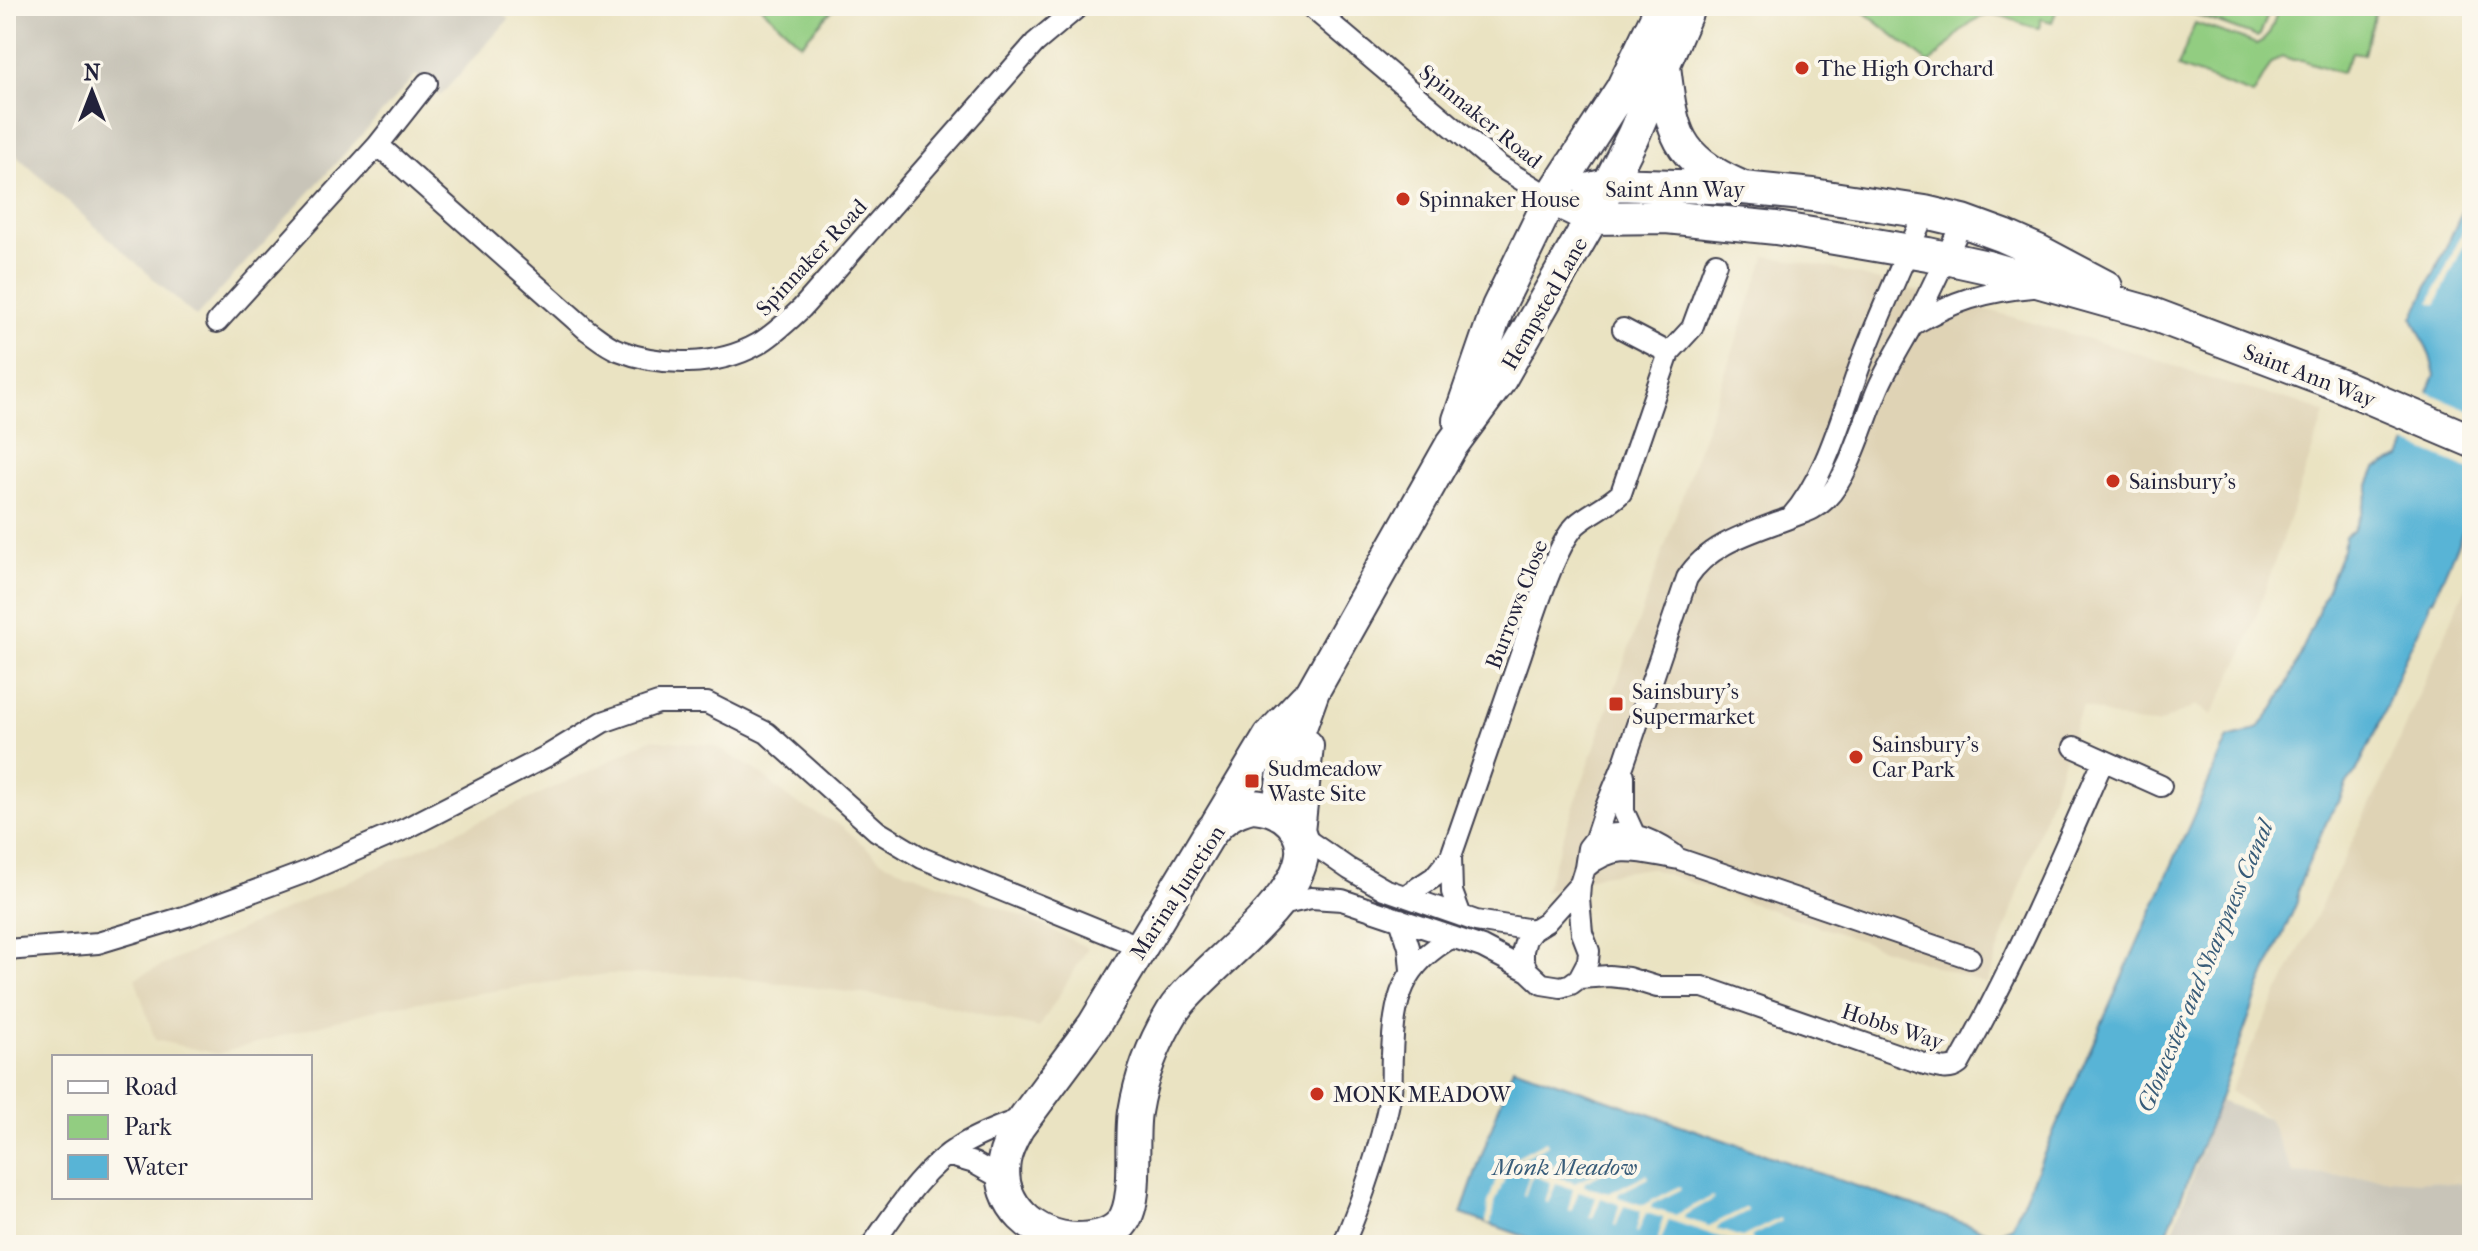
<svg xmlns="http://www.w3.org/2000/svg" width="2478" height="1251" viewBox="0 0 2478 1251" font-family="'IM FELL French Canon',serif">
<style>
.built{fill:#dfd3b5}
.industrial{fill:#c8c4b8}
.green{fill:#92cd81;stroke:#5a785e;stroke-width:2}
.water{fill:#58b4d6;stroke:#3d6b88;stroke-width:2}
.pier{fill:#eae3c2}
.lines{fill:none;stroke-linecap:round;stroke-linejoin:round}
.street-casing{stroke:#403f4f;stroke-width:24}
.primary-casing{stroke:#403f4f;stroke-width:36}
.street{stroke:#fff;stroke-width:20}
.primary{stroke:#fff;stroke-width:32}
.poi-dot{fill:#c8321e;stroke:#fbf7ec;stroke-width:3}
.labels{text-anchor:middle;stroke-width:8;stroke-linejoin:round;paint-order:stroke}
.poi-label{font-size:22px;fill:#22223b;stroke:#fbf7ec;text-anchor:start}
.street-label{font-size:22px;fill:#22223b;stroke:#fbf7ec}
.water-label{font-size:24px;font-style:italic;fill:#385c79;stroke:#fbf7ec}
</style>
<rect width="100%" height="100%" fill="#fbf7ec"/>
<filter id="ink" filterUnits="userSpaceOnUse"><feTurbulence type="fractalNoise" baseFrequency=".0125" numOctaves="2"/><feDisplacementMap in="SourceGraphic" scale="16" xChannelSelector="R" yChannelSelector="G"/><feConvolveMatrix kernelMatrix="1 2 1 2 8 2 1 2 1" color-interpolation-filters="sRGB"/></filter>
<filter id="wash" filterUnits="userSpaceOnUse"><feTurbulence type="fractalNoise" baseFrequency=".006" numOctaves="4" result="noise"/><feDisplacementMap in="SourceGraphic" scale="32" xChannelSelector="R" yChannelSelector="G"/><feGaussianBlur stdDeviation="1.8" result="paint"/><feColorMatrix in="noise" values="0 0 0 0 0 0 0 0 0 0 0 0 0 0 0 0 0 1.4 0 .05"/><feComposite in="paint" operator="in"/></filter>
<g filter="url(#wash)">
<rect width="100%" height="100%" fill="#eae3c2"/>
<!-- built -->
<path class="built" d="M 1766,256 L 1824,266 L 1995,312 L 2147,356 L 2213,380 L 2298,402 L 2325,413 L 2245,649 L 2212,715 L 2196,705 L 2157,724 L 2130,722 L 2082,706 L 1987,984 L 1649,868 L 1602,875 L 1544,892 Z
M 2472,573 L 2472,1184 L 2293,1173 L 2268,1118 L 2230,1091 L 2376,793 Z
M 651,739 L 712,745 L 756,770 L 794,802 L 842,826 L 883,862 L 1025,917 L 1088,948 L 1039,1028 L 940,1004 L 717,975 L 607,974 L 385,1007 L 217,1054 L 155,1040 L 135,978 L 590,771 Z"/>
<!-- industrial -->
<path class="industrial" d="M 24,6 L 495,6 L 509,19 L 440,96 L 416,75 L 196,317 L 6,146 L 6,26 Z
M 2219,1101 L 2268,1118 L 2293,1173 L 2472,1184 L 2472,1245 L 2168,1245 Z"/>
<!-- green -->
<path class="green" d="M 760,6 L 836,6 L 801,44 Z
M 1856,6 L 2058,6 L 2052,22 L 2041,19 L 2039,28 C 2024,27 2012,17 1996,15 C 1966,13 1951,48 1929,63 Z
M 2172,6 L 2256,6 L 2269,11 L 2260,35 L 2257,37 Z
M 2279,6 L 2360,6 L 2375,12 L 2364,54 L 2352,52 L 2341,73 L 2302,60 L 2293,60 L 2282,56 L 2272,62 L 2253,95 L 2178,67 L 2195,23 L 2257,44 C 2271,39 2274,19 2279,6 Z"/>
<!-- water -->
<path class="water" d="M 2472,191 L 2472,511 L 2433,600 L 2430,601 L 2428,611 L 2404,660 L 2378,727 L 2356,772 L 2346,785 L 2339,802 L 2330,814 L 2305,871 L 2298,889 L 2297,902 L 2261,984 L 2219,1101 L 2162,1245 L 1549,1245 L 1461,1214 L 1513,1067 L 1995,1234 L 2012,1226 L 2228,738 C 2237,735 2249,734 2257,728 C 2287,706 2326,588 2343,549 L 2345,537 L 2353,531 L 2361,514 L 2369,492 L 2369,485 L 2376,468 L 2401,458 L 2435,375 L 2430,356 L 2413,318 Z"/>
<!-- pier -->
<path class="pier" d="M 2472,211 L 2472,227 L 2436,305 L 2430,302 Z
M 2425,391 L 2472,411 L 2472,471 L 2403,442 Z
M 1546,1141 L 1548,1145 L 1518,1160 L 1517,1164 L 1541,1172 L 1579,1153 L 1581,1157 L 1551,1172 L 1550,1174 L 1575,1183 L 1614,1164 L 1615,1167 L 1585,1182 L 1584,1186 L 1609,1193 L 1647,1174 L 1649,1178 L 1619,1193 L 1618,1197 L 1643,1205 L 1680,1186 L 1682,1189 L 1652,1204 L 1651,1208 L 1675,1215 L 1713,1196 L 1714,1199 L 1685,1215 L 1684,1218 L 1709,1226 L 1747,1207 L 1748,1211 L 1718,1226 L 1717,1229 L 1742,1237 L 1780,1218 L 1782,1221 L 1752,1236 L 1751,1240 L 1767,1245 L 1742,1245 L 1669,1220 L 1661,1240 L 1658,1239 L 1663,1218 L 1646,1213 L 1638,1233 L 1636,1232 L 1641,1211 L 1624,1206 L 1616,1226 L 1614,1225 L 1619,1206 L 1618,1204 L 1601,1198 L 1593,1218 L 1590,1217 L 1596,1197 L 1579,1191 L 1571,1211 L 1568,1210 L 1573,1189 L 1556,1184 L 1548,1203 L 1545,1202 L 1551,1184 L 1550,1182 L 1534,1176 L 1531,1178 L 1525,1196 L 1523,1195 L 1529,1176 L 1509,1168 L 1494,1205 L 1491,1224 L 1486,1223 L 1488,1203 L 1503,1159 L 1508,1161 Z"/>
</g>
<g filter="url(#ink)">
<g class="lines">
<!-- street casing -->
<g class="street-casing">
<path id="street" d="M 1310,6 L 1499,166 L 1551,198
M 427,83 L 378,145 L 587,330 C 597,337 607,346 618,350 C 661,367 717,367 758,344 C 775,334 788,321 802,308 L 1035,43 L 1079,6
M 217,322 L 378,145
M 1912,325 C 1953,301 1985,291 2032,287
M 1623,329 L 1669,353
M 1791,517 C 1827,477 1843,410 1862,360 C 1881,310 1904,261 1925,212
M 2074,747 L 2161,786
M 1624,775 L 1624,812 L 1634,834
M 1300,835 L 1349,869 L 1384,889 L 1476,921 L 1533,930
M 1595,839 C 1624,827 1649,837 1673,854
M 1451,856 L 1452,892 L 1461,916
M 1585,868 C 1615,841 1643,853 1679,859 L 1970,958
M 1580,884 L 1546,922 L 1533,930 L 1526,939 L 1523,950 L 1523,961 L 1528,971 L 1542,984 L 1561,987 L 1571,984 L 1579,978 L 1588,961 L 1589,951 L 1582,933 L 1579,899 L 1580,884 L 1585,868 L 1588,848 L 1595,839 L 1605,809 L 1624,763 L 1687,578 C 1709,543 1753,532 1789,518 C 1804,512 1815,510 1826,499 C 1851,474 1865,417 1880,384 C 1892,358 1908,334 1921,309 C 1936,280 1949,250 1963,221
M 1405,896 L 1434,877 L 1451,856 C 1474,789 1498,721 1521,654 C 1531,624 1555,546 1576,525 C 1589,513 1608,506 1621,493 L 1669,353 L 1692,328 L 1716,263
M 1276,906 L 1311,898 L 1342,900 L 1482,947 L 1528,971
M 1400,919 L 1409,947 L 1411,970
M 6,950 L 98,943 L 187,916 L 303,873 L 407,828 L 547,756 L 603,722 L 658,703 L 707,703 L 767,733 L 877,831 L 922,858 L 1141,947
M 1579,978 L 1609,976 L 1628,978 L 1657,987 L 1703,987 L 1921,1063 C 1934,1066 1948,1073 1959,1064 C 2014,967 2058,863 2103,761
M 947,1155 L 974,1163 L 1004,1180
M 872,1245 C 897,1210 922,1169 960,1146 C 980,1133 1003,1126 1024,1117
M 1343,1245 C 1363,1198 1380,1148 1390,1098 C 1393,1084 1391,1069 1392,1055 C 1394,1000 1401,965 1453,937"/>
</g>
<!-- primary casing -->
<g class="primary-casing">
<path id="primary" d="M 1664,66 C 1672,131 1674,157 1739,186
M 1591,189 L 1610,184 L 1743,188 L 1813,195 L 1925,212 L 1963,221 L 2004,236 L 2038,251 L 2106,287
M 1551,198 L 1592,218 L 1666,217 L 1776,228 L 1928,254 L 1987,267 L 2147,312 L 2338,384 L 2472,441
M 1459,420 L 1498,307 L 1551,198 L 1622,89 L 1662,6
M 1252,806 C 1270,807 1287,814 1297,830 C 1330,886 1200,968 1173,1011 C 1154,1042 1141,1075 1135,1112 C 1130,1142 1140,1203 1121,1224 C 1110,1236 1092,1239 1076,1239 C 1035,1238 997,1205 1004,1161 C 1006,1148 1012,1138 1018,1127 L 1094,1025 L 1208,836 C 1220,819 1232,811 1252,806 Z
M 1278,812 L 1284,772 L 1313,691 L 1451,446 L 1499,381 L 1592,218 L 1633,136 L 1689,6
M 1217,824 L 1270,736 L 1305,699
M 1298,832 L 1307,746"/>
</g>
<!-- street -->
<use href="#street" class="street"/>
<!-- primary -->
<use href="#primary" class="primary"/>
</g>
</g>
<!-- markers -->
<g class="poi-dot">
<circle cx="1802" cy="68" r="8"/>
<circle cx="1403" cy="199" r="8"/>
<circle cx="2113" cy="481" r="8"/>
<rect x="1608" y="696" width="16" height="16" rx="4"/>
<circle cx="1856" cy="757" r="8"/>
<rect x="1244" y="773" width="16" height="16" rx="4"/>
<circle cx="1317" cy="1094" r="8"/>
</g>
<g class="labels">
<!-- poi labels -->
<g class="poi-label">
<text x="1818" y="76">The High Orchard</text>
<text x="1419" y="207">Spinnaker House</text>
<text x="2129" y="489">Sainsbury's</text>
<text x="1632" y="699">Sainsbury's<tspan x="1632" dy="25">Supermarket</tspan></text>
<text x="1872" y="752">Sainsbury's<tspan x="1872" dy="25">Car Park</tspan></text>
<text x="1268" y="776">Sudmeadow<tspan x="1268" dy="25">Waste Site</tspan></text>
<text x="1333" y="1102">MONK MEADOW</text>
</g>
<!-- street labels -->
<g class="street-label">
<text transform="translate(1481 116) rotate(39)" y="8">Spinnaker Road</text>
<text x="1675" y="197">Saint Ann Way</text>
<text transform="translate(811 257) rotate(-47)" y="8">Spinnaker Road</text>
<text transform="translate(1544 303) rotate(-60)" y="8">Hempsted Lane</text>
<text transform="translate(2310 375) rotate(21)" y="8">Saint Ann Way</text>
<text transform="translate(1516 604) rotate(-69)" y="8">Burrows Close</text>
<text transform="translate(1177 892) rotate(-57)" y="8">Marina Junction</text>
<text transform="translate(1893 1026) rotate(18)" y="8">Hobbs Way</text>
</g>
<!-- water labels -->
<g class="water-label">
<text transform="translate(2205 966) rotate(-67)" y="8">Gloucester and Sharpness Canal</text>
<text x="1565" y="1175">Monk Meadow</text>
</g>
</g>
<!-- margin -->
<rect width="2478" height="1251" fill="none" stroke="#fbf7ec" stroke-width="32"/>
<!-- legend -->
<rect x="52" y="1055" width="260" height="144" fill="#fbf7ec" stroke="#a4a2a5" stroke-width="2"/>
<rect x="68" y="1081" width="40" height="12" fill="#ffffff" stroke="#a4a2a5" stroke-width="2"/>
<text x="124" y="1095" font-size="24" fill="#22223b">Road</text>
<rect x="68" y="1115" width="40" height="24" fill="#92cd81" stroke="#a4a2a5" stroke-width="2"/>
<text x="124" y="1135" font-size="24" fill="#22223b">Park</text>
<rect x="68" y="1155" width="40" height="24" fill="#58b4d6" stroke="#a4a2a5" stroke-width="2"/>
<text x="124" y="1175" font-size="24" fill="#22223b">Water</text>
<!-- north arrow -->
<g transform="translate(92 92)" stroke="#fbf7ec" stroke-width="6" paint-order="stroke">
<path d="M0-6L14 30L0 20L-14 30Z" fill="#22223b"/>
<text y="-12" font-size="22" font-weight="bold" text-anchor="middle" fill="#22223b">N</text>
</g>
</svg>
